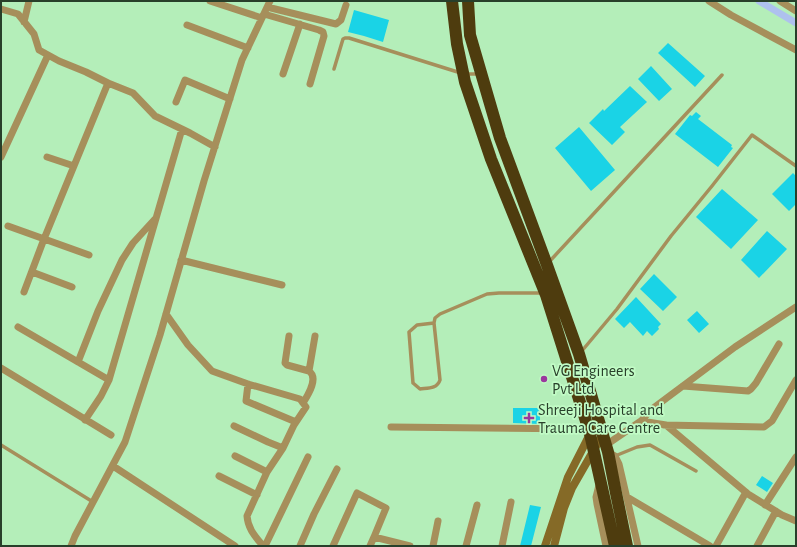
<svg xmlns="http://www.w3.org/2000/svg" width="797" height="547" viewBox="0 0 797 547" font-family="'Alegreya Sans',sans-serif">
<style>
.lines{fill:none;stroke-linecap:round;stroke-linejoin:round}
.canal{stroke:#aec1ee;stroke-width:7}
.building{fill:#1ad3e6}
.lane{stroke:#a68f5b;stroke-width:3.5}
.street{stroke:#a68f5b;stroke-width:7}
.secondary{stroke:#856a27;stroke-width:8}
.highway{stroke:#4e3c0e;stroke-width:12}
.poi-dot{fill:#9b379e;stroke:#c1fbc5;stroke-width:1.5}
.labels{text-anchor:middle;stroke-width:3.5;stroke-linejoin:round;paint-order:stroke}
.poi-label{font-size:16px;fill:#283f2a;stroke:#c1fbc5;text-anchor:start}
</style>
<rect width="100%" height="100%" fill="#b4eeb9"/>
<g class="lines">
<!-- canal -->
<path class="canal" d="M 759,1 L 796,23"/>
</g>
<!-- building -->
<path class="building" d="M 354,10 L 389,20 L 383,42 L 364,36 L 348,32 Z
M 668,43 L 705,76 L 695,87 L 658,53 Z
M 651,66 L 672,89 L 659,101 L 638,79 Z
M 630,86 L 647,102 L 620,127 L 625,132 L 612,145 L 589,123 L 603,109 L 604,111 Z
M 696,112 L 701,116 L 698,119 L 732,145 L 731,147 L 733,148 L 718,167 L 675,134 L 690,115 L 692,116 Z
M 579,127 L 615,170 L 591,191 L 555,148 Z
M 793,173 L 796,176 L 796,204 L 789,211 L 772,194 Z
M 722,189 L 758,220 L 731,249 L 696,217 Z
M 767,231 L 787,249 L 759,278 L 741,260 Z
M 654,274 L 677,297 L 663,311 L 640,289 Z
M 636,297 L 661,324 L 658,327 L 659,329 L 652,336 L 647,331 L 643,336 L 630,322 L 624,328 L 615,319 Z
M 697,311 L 709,324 L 699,333 L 687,320 Z
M 513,408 L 540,408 L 540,424 L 513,423 Z
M 762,476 L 773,483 L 767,492 L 756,485 Z
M 530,505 L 541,507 L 531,546 L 520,546 Z"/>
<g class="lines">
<!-- lane -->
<path class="lane" d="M 334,69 L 343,39 L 345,38 L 349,38 L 464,74 L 478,74
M 549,262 L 722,75
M 434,323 L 417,325 L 409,332 L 413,383 L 420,389 C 428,388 437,389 440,380 L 434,323 L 435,318 L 440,314 L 487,294 L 499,293 L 542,293
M 581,352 L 617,309 L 671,236 L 712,186 L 752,135 L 796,166
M 1,445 L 93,502
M 615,456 L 637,447 L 650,445 L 696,471"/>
<!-- street -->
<path class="street" d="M 210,1 L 262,18
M 709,1 L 731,15 L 796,50
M 780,1 L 796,11
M 267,7 L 336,24 L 341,20 L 346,5
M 1,9 L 18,14 L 34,34 L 39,50 L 59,61 L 86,72 L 108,83
M 264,14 L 319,30 L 323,32 L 324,36 L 310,84
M 24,22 L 29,1
M 187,25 L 248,48
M 283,74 L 300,24
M 176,102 L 185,80 L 230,99
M 1,157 L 48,55
M 47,157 L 74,166
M 8,226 L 89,255
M 181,260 L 282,285
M 32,272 L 72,287
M 24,292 L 44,239 L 108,83 L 133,93 L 155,116 L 190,133 L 215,147
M 166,314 L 188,345 L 212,371 L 248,384 L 300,399 L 306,407 L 294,425 L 283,448 L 267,472 L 247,516 C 248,529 255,536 263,546
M 18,327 L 109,380
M 289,336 L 285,363 L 287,365 L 309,371 C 319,378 308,395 303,403
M 78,362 L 98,311 L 122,260 L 133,243 L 155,219
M 1,368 L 111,435
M 309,371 L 315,336
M 248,384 L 246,401 L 296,422
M 683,386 L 748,391 L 751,389 L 756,383 L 779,344
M 85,420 L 101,396 L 109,380 L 182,129
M 641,421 L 666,425 L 748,494 L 782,515 L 796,521
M 664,425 L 764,427 L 772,421 L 796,380
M 234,426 L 268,442 L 283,448
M 391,427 L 588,429
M 606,445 L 641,421 L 652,409 L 735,347 L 796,307
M 608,452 L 615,456 L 619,464 L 638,546
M 235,456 L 267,472
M 113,466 L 235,546
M 219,476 L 257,495
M 599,485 L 596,497 L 597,504 L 606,546
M 627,497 L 710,546
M 765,505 L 796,457
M 71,546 L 75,536 L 125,442 L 160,335 L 204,181 L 242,60 L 270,1
M 265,546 L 308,457
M 300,546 L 314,514 L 337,469
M 333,546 L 357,493 L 386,508 L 374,537 L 410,546
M 370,546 L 374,537
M 433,546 L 438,521
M 466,546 L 477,505
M 502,546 L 511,502
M 716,546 L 746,492
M 757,546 L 776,511"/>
<!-- secondary -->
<path class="secondary" d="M 545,546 L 568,477 L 590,434
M 554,546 L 564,508 L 572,488 L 603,434"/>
<!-- highway -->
<path class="highway" d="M 452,1 L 457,44 L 465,82 L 491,159 L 546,295 L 590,434 L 613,537 L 615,546
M 468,1 L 470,35 L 500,138 L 547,265 L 579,354 L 608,452 L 616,493 L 627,546"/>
</g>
<!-- markers -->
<g class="poi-dot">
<circle cx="544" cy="379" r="4"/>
<path d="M527 412h4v4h4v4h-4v4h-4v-4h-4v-4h4z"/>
</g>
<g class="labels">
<!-- poi labels -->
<g class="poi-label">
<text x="552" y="376">VG Engineers<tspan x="552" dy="18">Pvt Ltd</tspan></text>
<text x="538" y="415">Shreeji Hospital and<tspan x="538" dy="18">Trauma Care Centre</tspan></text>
</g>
</g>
<!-- border -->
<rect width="797" height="547" fill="none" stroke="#283f2a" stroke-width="4"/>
</svg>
